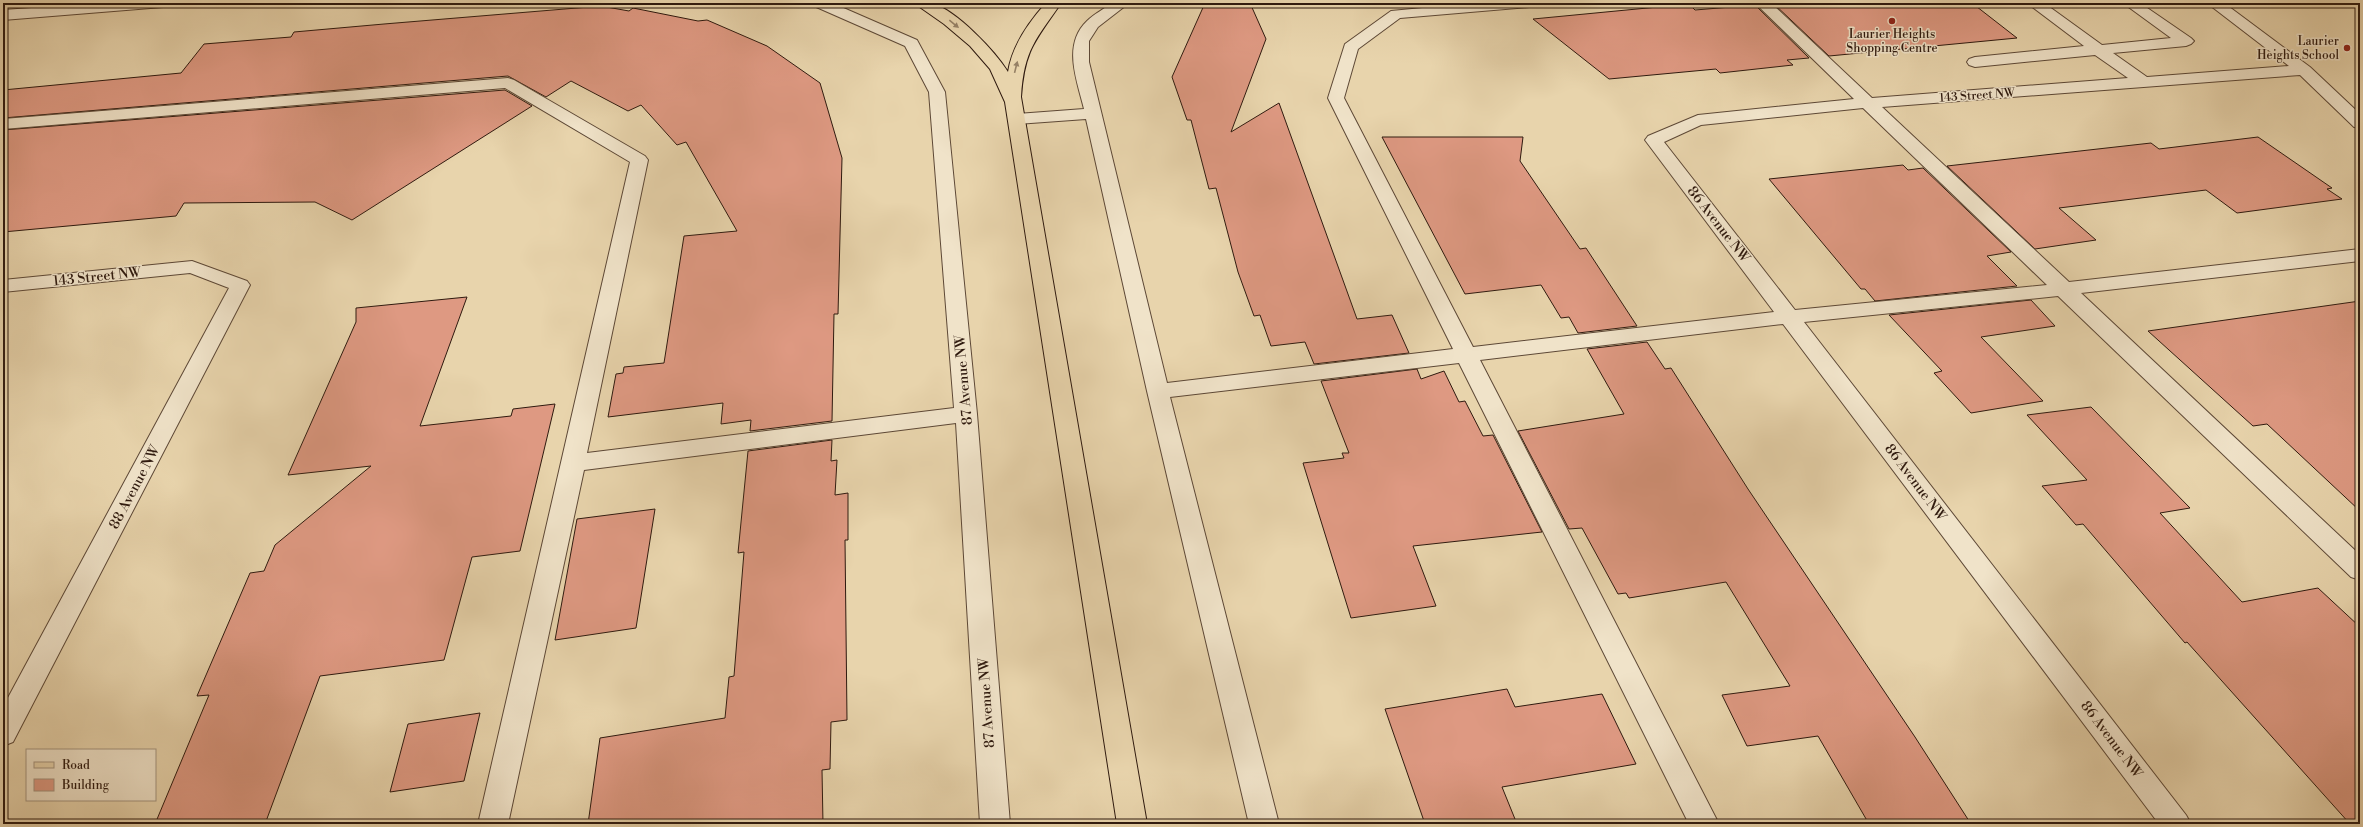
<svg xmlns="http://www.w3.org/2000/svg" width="2363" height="827" viewBox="0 0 2363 827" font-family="'Libre Bodoni',serif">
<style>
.building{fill:#de9982;stroke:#2f1a0f}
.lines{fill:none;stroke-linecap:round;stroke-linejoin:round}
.minor-casing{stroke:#5d4836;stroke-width:2}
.major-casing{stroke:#2f1a0f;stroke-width:2}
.minor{fill:#f0e3c9;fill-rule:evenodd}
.major{fill:#e8d4ac;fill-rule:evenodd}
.oneway{fill:#958065}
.poi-dot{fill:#8f2418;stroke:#f0e3c9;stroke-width:1.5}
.labels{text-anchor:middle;stroke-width:3;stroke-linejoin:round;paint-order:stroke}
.far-poi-label{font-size:12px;fill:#2f1a0f;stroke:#f0e3c9}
.far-street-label{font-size:12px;fill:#2f1a0f;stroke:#f0e3c9}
.street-label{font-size:14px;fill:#2f1a0f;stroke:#f0e3c9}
</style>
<rect width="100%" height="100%" fill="#e8d4ac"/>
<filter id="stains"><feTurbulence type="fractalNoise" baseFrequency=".005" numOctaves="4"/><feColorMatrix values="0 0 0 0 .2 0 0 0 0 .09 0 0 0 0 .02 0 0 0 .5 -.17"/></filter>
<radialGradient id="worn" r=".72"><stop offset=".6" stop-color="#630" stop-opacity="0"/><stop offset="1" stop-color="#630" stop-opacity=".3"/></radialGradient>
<!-- building -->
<path class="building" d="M 1205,3 L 1250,3 L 1266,39 L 1231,132 L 1279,103 L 1357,319 L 1392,315 L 1409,353 L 1314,364 L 1305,342 L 1271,346 L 1260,315 L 1254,316 L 1238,272 L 1216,188 L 1209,189 L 1191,120 L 1187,120 L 1172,77 Z
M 1773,3 L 1972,3 L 2017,38 L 1829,56 Z
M 1689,4 L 1695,10 L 1755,5 L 1809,58 L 1787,60 L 1793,65 L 1720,73 L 1716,69 L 1609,79 L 1533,19 Z
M 601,6 L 629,11 L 633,8 L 698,21 L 707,20 L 767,46 L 820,83 L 842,158 L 838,314 L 834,314 L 832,421 L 750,431 L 751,420 L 721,424 L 723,403 L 608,417 L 616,374 L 623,373 L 624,367 L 664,363 L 684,236 L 737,231 L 686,142 L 677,145 L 641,105 L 628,111 L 571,81 L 546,97 L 508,76 L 3,118 L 3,90 L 181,73 L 204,44 L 291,37 L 294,32 L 384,24 Z
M 505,90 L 532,106 L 352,220 L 315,202 L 184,203 L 176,216 L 3,232 L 3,130 Z
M 1382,137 L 1523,137 L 1520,161 L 1580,249 L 1586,248 L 1637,326 L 1578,333 L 1569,317 L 1561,318 L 1541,285 L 1465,294 Z
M 2258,137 L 2332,188 L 2327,189 L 2342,199 L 2237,213 L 2206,190 L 2059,208 L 2096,240 L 2035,249 L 1947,166 L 2151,143 L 2159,149 Z
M 1903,165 L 1908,170 L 1923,168 L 2011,252 L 1987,256 L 2017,286 L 1875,301 L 1865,289 L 1861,289 L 1769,179 Z
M 467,297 L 420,426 L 511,416 L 513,409 L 555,404 L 520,551 L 472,557 L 444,660 L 320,676 L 265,824 L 155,824 L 209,695 L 197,696 L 250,573 L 264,571 L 275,545 L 371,466 L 288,475 L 356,322 L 356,308 Z
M 2031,300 L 2055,326 L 1981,337 L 2043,401 L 1971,413 L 1934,373 L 1942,371 L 1889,315 Z
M 2360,301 L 2360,511 L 2267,424 L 2253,426 L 2148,331 Z
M 1647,342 L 1665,369 L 1671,368 L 1748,489 L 1915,737 L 1971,824 L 1869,824 L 1818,736 L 1747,746 L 1722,695 L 1790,686 L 1726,582 L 1629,598 L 1626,593 L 1618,594 L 1582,528 L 1569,529 L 1518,431 L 1624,414 L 1587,349 Z
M 1417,369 L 1421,379 L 1444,371 L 1459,402 L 1465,401 L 1483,436 L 1493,435 L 1542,532 L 1413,546 L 1436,606 L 1351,618 L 1303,463 L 1344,458 L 1342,453 L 1349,453 L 1321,381 Z
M 2091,407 L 2190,508 L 2160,513 L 2242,602 L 2318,588 L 2360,627 L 2360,824 L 2350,824 L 2187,642 L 2185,643 L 2083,524 L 2076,525 L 2042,486 L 2087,480 L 2027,415 Z
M 832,440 L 831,461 L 837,460 L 835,495 L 848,493 L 848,540 L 845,540 L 847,720 L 831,722 L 830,769 L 822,770 L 823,824 L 588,824 L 600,738 L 725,718 L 729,677 L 734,676 L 744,552 L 738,553 L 748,451 Z
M 655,509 L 636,628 L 555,640 L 577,519 Z
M 1507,689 L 1515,707 L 1602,694 L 1636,764 L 1502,787 L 1517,824 L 1425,824 L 1385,709 Z
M 480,713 L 464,781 L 390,792 L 408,724 Z"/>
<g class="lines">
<!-- minor casing -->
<g class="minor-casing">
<path id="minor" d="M 103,3 L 170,3 L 163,7 L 3,20 L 3,10 Z
M 812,3 L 832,3 L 917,40 L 945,92 L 977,414 L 1010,824 L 980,824 L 956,423 L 584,470 L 508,824 L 478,824 L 630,162 L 505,88 L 3,129 L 3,119 L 508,78 L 514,80 L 645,156 L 648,160 L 587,453 L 954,408 L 929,92 L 905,46 L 814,6 Z
M 1112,3 L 1129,3 L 1098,27 L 1089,41 L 1089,62 L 1167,383 L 1453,349 L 1328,98 L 1345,44 L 1391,11 L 1475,3 L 1536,3 L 1529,7 L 1400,18 L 1358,49 L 1344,98 L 1473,347 L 1774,312 L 1645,140 L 1648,136 L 1698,115 L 1854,99 L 1755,3 L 1771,3 L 1872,98 L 2128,78 L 2095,55 L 1975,67 L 1969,65 L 1967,62 L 1969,59 L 1975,57 L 2084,46 L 2027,3 L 2044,3 L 2102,45 L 2171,38 L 2123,3 L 2140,3 L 2191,38 L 2194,41 L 2191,44 L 2186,46 L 2113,53 L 2147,77 L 2289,66 L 2207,3 L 2224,3 L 2310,67 L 2360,114 L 2360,128 L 2354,127 L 2300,75 L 1882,107 L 2069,282 L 2360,249 L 2360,261 L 2081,293 L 2360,555 L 2360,580 L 2351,577 L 2058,296 L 1804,322 L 2186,815 L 2191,824 L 2159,824 L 1783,324 L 1480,360 L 1719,824 L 1689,824 L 1459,363 L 1170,397 L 1279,824 L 1249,824 L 1147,391 L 1086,119 L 1017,124 L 1011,123 L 1009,119 L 1011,115 L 1017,114 L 1084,109 C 1077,80 1062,45 1087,21 C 1094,14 1104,9 1112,3 ZM 1863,108 L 2047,285 L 1795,310 L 1664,142 L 1701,125 Z
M 192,261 L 247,281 L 250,285 L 13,742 L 3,746 L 3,707 L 229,288 L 190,273 L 3,292 L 3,280 Z"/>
</g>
<!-- major casing -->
<g class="major-casing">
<path id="major" d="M 914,3 C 919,3 927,2 932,3 C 957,11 995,51 1008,72 C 1012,46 1028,23 1046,3 L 1061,3 C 1036,40 1024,49 1021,97 L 1147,824 L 1117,824 L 1005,102 L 990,69 L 970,46 L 944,24 Z"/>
</g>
<!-- minor -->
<use href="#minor" class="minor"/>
<!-- major -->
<use href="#major" class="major"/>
</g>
<!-- one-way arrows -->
<defs><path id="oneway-solid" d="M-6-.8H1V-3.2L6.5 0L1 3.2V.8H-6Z"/></defs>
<g class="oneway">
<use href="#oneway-solid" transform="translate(954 24) rotate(39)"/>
<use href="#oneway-solid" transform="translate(1016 67) rotate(-76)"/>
</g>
<!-- markers -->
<g class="poi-dot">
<circle cx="1892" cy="21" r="4"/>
<circle cx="2347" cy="48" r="4"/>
</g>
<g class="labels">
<!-- far-poi labels -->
<g class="far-poi-label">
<text x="1892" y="38">Laurier Heights<tspan x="1892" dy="14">Shopping Centre</tspan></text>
<text x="2339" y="45" text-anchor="end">Laurier<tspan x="2339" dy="14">Heights School</tspan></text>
</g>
<!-- far-street labels -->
<g class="far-street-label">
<text transform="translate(1977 95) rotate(-4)" y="4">143 Street NW</text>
</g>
<!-- street labels -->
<g class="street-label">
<text transform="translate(1719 224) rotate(52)" y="5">86 Avenue NW</text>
<text transform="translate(97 276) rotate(-6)" y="5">143 Street NW</text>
<text transform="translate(963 380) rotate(-95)" y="5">87 Avenue NW</text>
<text transform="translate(1916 482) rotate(53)" y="5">86 Avenue NW</text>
<text transform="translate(134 487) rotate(-62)" y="5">88 Avenue NW</text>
<text transform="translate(986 703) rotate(-94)" y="5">87 Avenue NW</text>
<text transform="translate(2112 739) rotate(53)" y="5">86 Avenue NW</text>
</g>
</g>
<!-- margin -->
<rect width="2363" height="827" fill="none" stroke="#e8d4ac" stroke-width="16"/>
<rect x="4" y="4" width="2355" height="819" fill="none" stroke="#2f1a0f" stroke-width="2"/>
<rect x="8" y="8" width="2347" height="811" fill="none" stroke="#2f1a0f"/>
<!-- legend -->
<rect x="26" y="749" width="130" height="52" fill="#f0e3c9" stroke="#a3937f"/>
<rect x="34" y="762" width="20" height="6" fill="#e8d4ac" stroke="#a3937f"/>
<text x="62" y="769" font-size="12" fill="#2f1a0f">Road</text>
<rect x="34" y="779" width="20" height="12" fill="#de9982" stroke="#a3937f"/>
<text x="62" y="789" font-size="12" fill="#2f1a0f">Building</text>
<rect width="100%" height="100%" filter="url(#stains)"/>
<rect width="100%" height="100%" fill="url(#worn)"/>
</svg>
